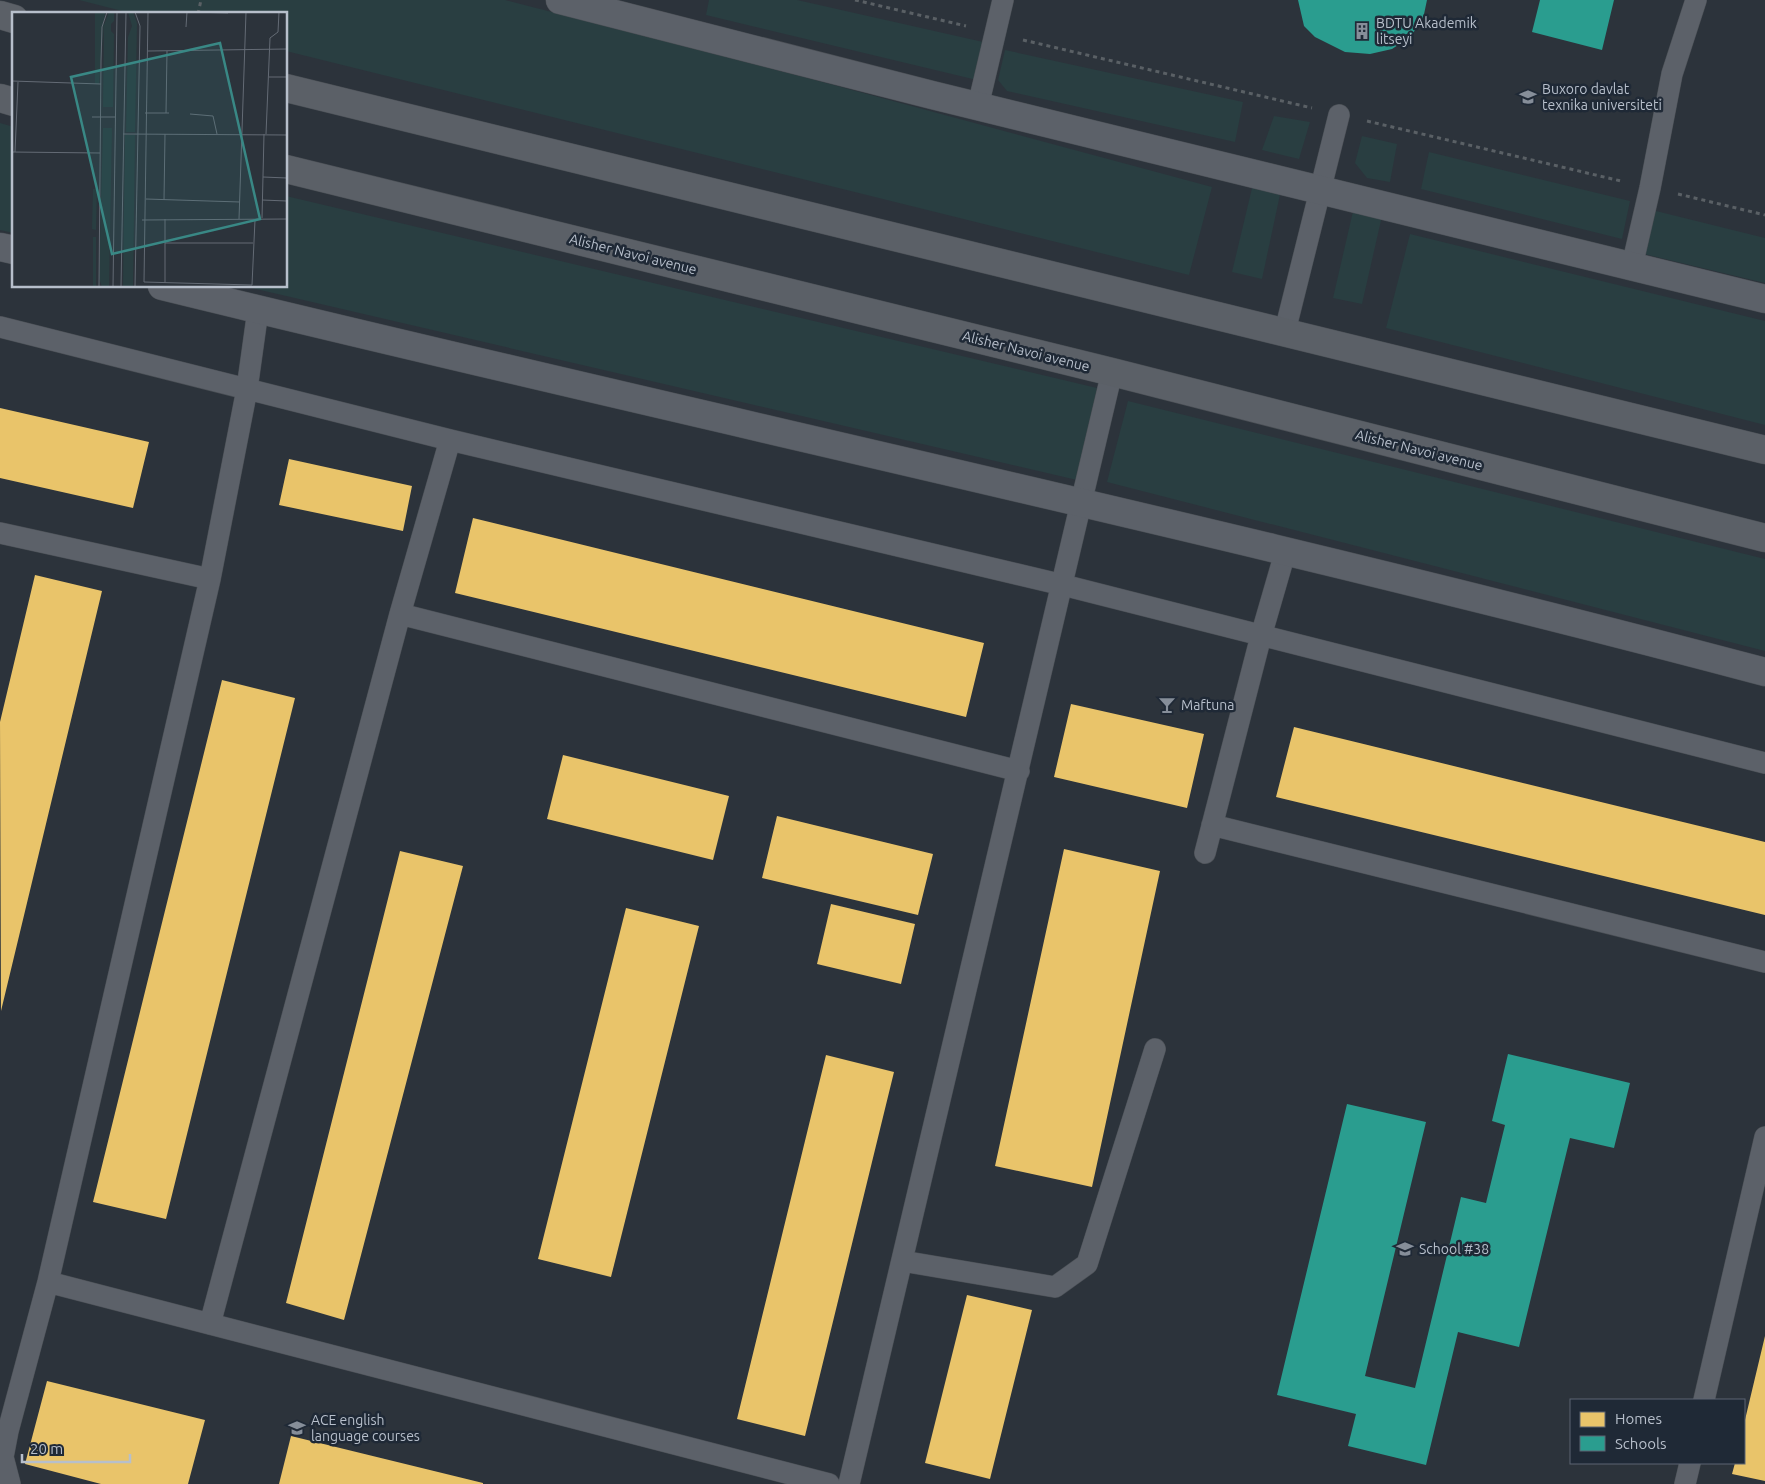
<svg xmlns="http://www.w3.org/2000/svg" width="1765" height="1484" viewBox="0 0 1765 1484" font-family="Ubuntu,sans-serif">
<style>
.green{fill:#293e41}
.homes{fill:#e9c46a}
.schools{fill:#2a9d8f}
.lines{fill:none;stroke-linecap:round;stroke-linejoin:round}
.lane-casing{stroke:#4a4f55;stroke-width:22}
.street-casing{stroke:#4a4f55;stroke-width:29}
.secondary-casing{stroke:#4a4f55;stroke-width:29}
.path{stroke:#5a6065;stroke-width:3;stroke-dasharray:4 4;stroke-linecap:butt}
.lane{stroke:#5c6169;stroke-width:21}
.street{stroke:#5c6169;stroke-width:28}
.secondary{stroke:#5b6067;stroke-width:28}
.labels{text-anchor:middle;stroke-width:5;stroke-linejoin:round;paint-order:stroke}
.poi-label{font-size:14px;fill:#b7bfcb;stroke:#1f2936;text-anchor:start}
.street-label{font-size:14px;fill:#b7bfcb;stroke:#1f2936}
.inset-road{fill:none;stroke:#646b75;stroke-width:1}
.view{fill:#398885;fill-opacity:0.15;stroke:#398885;stroke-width:2.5}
.inset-edge{fill:none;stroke:#b7bfcb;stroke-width:2.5}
</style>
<rect width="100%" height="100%" fill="#2c333b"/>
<!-- green -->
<path class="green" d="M 79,0 L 505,0 L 815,80 L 1212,187 L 1189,275 L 286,51 L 286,14 L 134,14 Z
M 709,0 L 797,0 L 992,44 L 981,81 L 706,15 Z
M 1005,50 L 1243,102 L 1235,142 L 1007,91 L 998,80 Z
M 1274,116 L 1310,122 L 1299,159 L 1262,150 Z
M 0,123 L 14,127 L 14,233 L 0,230 Z
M 1362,136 L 1397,144 L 1390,182 L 1367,178 L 1355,163 Z
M 1429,152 L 1630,201 L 1622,239 L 1421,189 Z
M 1253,184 L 1281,190 L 1262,279 L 1232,272 Z
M 286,196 L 1097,388 L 1077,480 L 243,286 L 286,286 Z
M 1354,207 L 1382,216 L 1362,304 L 1333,298 Z
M 1652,210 L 1765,238 L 1765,283 L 1640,253 Z
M 1410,234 L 1765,321 L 1765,425 L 1386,328 Z
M 1128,401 L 1765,559 L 1765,651 L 1107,482 Z"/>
<!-- homes -->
<path class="homes" d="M 0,408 L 149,442 L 133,508 L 0,478 Z
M 289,459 L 412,486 L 403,531 L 279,505 Z
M 473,518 L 984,643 L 966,717 L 455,593 Z
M 35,575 L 102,591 L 1,1011 L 0,722 Z
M 222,680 L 295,698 L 166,1219 L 93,1202 Z
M 1071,704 L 1204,734 L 1187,808 L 1054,777 Z
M 1294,727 L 1765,842 L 1765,915 L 1276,797 Z
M 563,755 L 729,796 L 713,860 L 547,819 Z
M 777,816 L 933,854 L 918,915 L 762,878 Z
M 1064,849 L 1160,871 L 1092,1187 L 995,1166 Z
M 400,851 L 463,866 L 344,1320 L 286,1303 Z
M 831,904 L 915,924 L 901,984 L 817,964 Z
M 626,908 L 699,926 L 611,1277 L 538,1259 Z
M 826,1055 L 894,1072 L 805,1436 L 737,1419 Z
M 967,1295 L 1032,1310 L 990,1479 L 925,1463 Z
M 1765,1336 L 1765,1481 L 1732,1474 L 1735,1463 L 1744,1463 L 1744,1424 Z
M 47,1381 L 205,1420 L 188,1484 L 101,1484 L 25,1464 Z
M 291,1436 L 483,1483 L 483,1484 L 279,1484 Z"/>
<!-- schools -->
<path class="schools" d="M 1298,0 L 1427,0 L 1423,19 L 1410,37 L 1392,49 L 1370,54 L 1345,52 L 1315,37 L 1304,26 Z
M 1540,0 L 1614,0 L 1602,50 L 1532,32 Z
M 1508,1054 L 1630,1083 L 1614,1148 L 1570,1138 L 1519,1347 L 1458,1332 L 1426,1465 L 1348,1446 L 1356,1414 L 1277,1395 L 1347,1104 L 1426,1122 L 1365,1376 L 1415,1388 L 1461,1197 L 1486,1203 L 1505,1125 L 1492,1121 Z"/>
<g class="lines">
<!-- lane casing -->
<g class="lane-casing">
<path id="lane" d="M 978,106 L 1003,0
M 1632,266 L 1650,188 L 1672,74 L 1696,0
M 0,327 L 450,440 L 1063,585 L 1765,763
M 1285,331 L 1339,115
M 0,533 L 210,579
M 400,614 L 1019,771
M 1212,825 L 1765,962
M 1205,853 L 1261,636 L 1285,553
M 902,1261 L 1055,1287 L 1087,1264 L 1155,1049
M 48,1282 L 829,1484
M 210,1324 L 400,614 L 450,440
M 1704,1400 L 1765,1137
M 10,1484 L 3,1457 L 8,1431 L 48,1282 L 210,579 L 247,389 L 258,310
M 849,1484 L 1112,372
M 1685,1484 L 1690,1463"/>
</g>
<!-- street casing -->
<g class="street-casing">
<path id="street" d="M 560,0 L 932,95 L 1765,299
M 0,247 L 14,250
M 162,286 C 696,417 1234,531 1765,672"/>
</g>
<!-- secondary casing -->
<g class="secondary-casing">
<path id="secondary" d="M 0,15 L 14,19
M 286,88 L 1765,450
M 0,98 L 14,102
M 286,169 L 1112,372 L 1765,538"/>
</g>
<!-- path -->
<path class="path" d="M 855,0 L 966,26
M 198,14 L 201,0
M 1023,40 L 1312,108
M 1367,121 L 1621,181
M 1678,194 L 1765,215"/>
<!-- lane -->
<use href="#lane" class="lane"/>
<!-- street -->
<use href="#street" class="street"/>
<!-- secondary -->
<use href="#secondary" class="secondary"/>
</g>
<!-- icons -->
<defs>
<g id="building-bare" transform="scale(1.35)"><path d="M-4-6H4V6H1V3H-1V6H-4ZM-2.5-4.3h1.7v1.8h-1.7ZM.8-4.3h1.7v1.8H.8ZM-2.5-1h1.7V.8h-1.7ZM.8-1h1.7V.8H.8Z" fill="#868e99" stroke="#1f2936" stroke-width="2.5" paint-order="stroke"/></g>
<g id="university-bare" transform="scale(1.35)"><path d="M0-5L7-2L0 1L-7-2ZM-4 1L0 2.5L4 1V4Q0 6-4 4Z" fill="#868e99" stroke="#1f2936" stroke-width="2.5" paint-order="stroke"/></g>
<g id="bar-bare" transform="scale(1.35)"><path d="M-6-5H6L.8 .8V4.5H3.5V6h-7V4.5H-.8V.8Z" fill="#868e99" stroke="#1f2936" stroke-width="2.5" paint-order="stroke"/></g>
<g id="school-bare" transform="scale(1.35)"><path d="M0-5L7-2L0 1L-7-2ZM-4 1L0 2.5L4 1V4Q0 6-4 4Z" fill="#868e99" stroke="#1f2936" stroke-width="2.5" paint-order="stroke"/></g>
</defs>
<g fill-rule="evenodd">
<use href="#building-bare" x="1362" y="31"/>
<use href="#university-bare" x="1528" y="97"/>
<use href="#bar-bare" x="1167" y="705"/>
<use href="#school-bare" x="1405" y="1249"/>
<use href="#school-bare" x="297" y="1428"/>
</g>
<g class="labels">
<!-- poi labels -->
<g class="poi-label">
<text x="1376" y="28">BDTU Akademik<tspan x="1376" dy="16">litseyi</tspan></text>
<text x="1542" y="94">Buxoro davlat<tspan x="1542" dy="16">texnika universiteti</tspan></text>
<text x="1181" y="710">Maftuna</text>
<text x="1419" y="1254">School #38</text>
<text x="311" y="1425">ACE english<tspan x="311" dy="16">language courses</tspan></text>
</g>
<!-- street labels -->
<g class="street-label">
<text transform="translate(633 254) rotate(14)" y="5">Alisher Navoi avenue</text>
<text transform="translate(1026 351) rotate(14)" y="5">Alisher Navoi avenue</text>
<text transform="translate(1419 450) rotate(14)" y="5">Alisher Navoi avenue</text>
</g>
</g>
<!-- overview -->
<g transform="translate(12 12)">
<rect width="275" height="275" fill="#2c333b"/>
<path d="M 83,0 L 93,0 L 87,72 L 83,72 ZM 97,0 L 102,0 L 102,9 L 99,12 L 99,19 L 102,22 L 101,95 L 91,95 L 92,13 ZM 116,0 L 121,0 L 125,11 L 123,120 L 114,120 L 116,25 L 120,14 ZM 91,116 L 100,116 L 97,275 L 90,275 L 87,266 ZM 113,123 L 123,123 L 121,275 L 111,275 ZM 81,177 L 85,177 L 84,218 L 80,217 ZM 81,225 L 84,225 L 84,275 L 81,275 Z" fill="#293e41"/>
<path class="inset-road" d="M 123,0 L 128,14 L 123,275M 136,0 L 132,270 L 240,273 L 243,208M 178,0 L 216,1M 174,15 L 175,0M 136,39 L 275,37M 257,65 L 275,65M 0,69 L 89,72M 133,101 L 157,101M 154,101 L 155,39M 178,102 L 201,104 L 205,122M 80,105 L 103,105M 111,122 L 275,123M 254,122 L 258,26 L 266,20 L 267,0M 0,140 L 88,141M 3,140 L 6,70M 251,165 L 275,166M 134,187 L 228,190M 152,188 L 153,122M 250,188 L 275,189M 250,206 L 252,122M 153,207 L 153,271M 227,207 L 234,0M 130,208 L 275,207M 153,231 L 241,231M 87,275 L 89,49 L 90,15 L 95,0M 101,275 L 105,0M 109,275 L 114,0"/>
<path class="view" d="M 208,31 L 248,207 L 100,242 L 59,65 Z"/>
<rect width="275" height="275" class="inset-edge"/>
</g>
<!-- legend -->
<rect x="1570" y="1399" width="175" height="65" fill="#1f2936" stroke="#5c6572"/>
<rect x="1580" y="1412" width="25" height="15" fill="#e9c46a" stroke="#5c6572"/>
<text x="1615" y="1424" font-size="15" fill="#b7bfcb">Homes</text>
<rect x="1580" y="1436" width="25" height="15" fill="#2a9d8f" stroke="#5c6572"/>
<text x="1615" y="1449" font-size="15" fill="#b7bfcb">Schools</text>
<!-- scale -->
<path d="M22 1454v8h108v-8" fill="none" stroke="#b7bfcb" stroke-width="2.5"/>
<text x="30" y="1454" font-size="15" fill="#b7bfcb" stroke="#1f2936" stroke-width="4" paint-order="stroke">20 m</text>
</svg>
